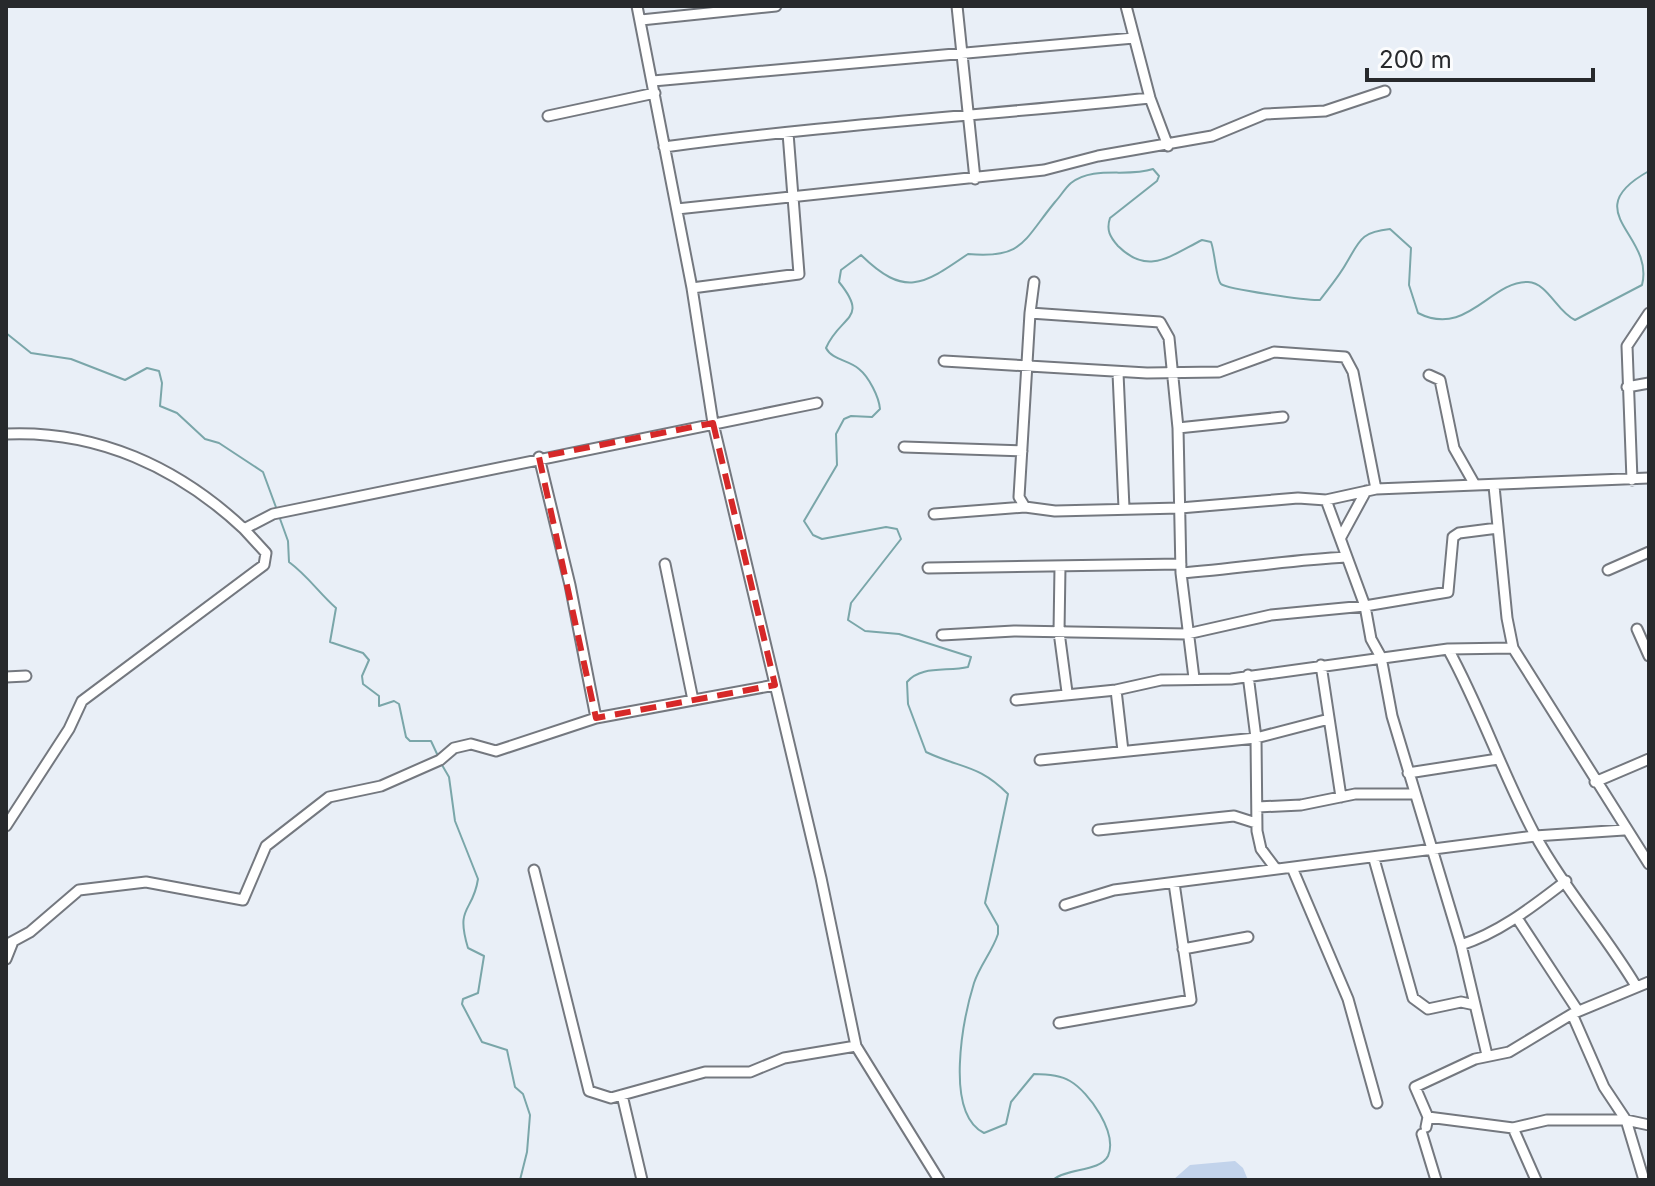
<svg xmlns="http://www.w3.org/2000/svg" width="1655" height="1186" viewBox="0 0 1655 1186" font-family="Inter,sans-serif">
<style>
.green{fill:#c2d3eb}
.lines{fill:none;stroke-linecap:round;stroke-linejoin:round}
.stream{stroke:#7aa6a9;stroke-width:2}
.minor-casing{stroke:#74787f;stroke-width:13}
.minor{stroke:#fff;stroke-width:9}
.marked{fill:none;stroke:#d62828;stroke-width:6;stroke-dasharray:16 10;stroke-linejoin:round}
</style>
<rect width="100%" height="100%" fill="#e9eff7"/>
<!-- green -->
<path class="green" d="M 1235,1161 L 1243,1168 L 1248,1180 L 1173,1180 L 1190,1165 Z"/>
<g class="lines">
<!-- stream -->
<path class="stream" d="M 6,333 L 31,353 L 71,359 L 125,380 L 147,368 L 159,371 L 162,383 L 160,406 L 177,413 L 205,439 L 219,443 L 263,472 L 277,510
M 279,516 L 288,541 L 289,562 C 308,576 319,593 336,608 L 330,642 L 363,653 L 369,660 L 362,676 L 363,684 L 379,696 L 379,706 L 394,701 L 399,704 L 406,737 L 410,741 L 431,741 L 438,756
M 442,765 L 449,777 L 455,821 L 478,879 C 473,913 455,905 468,948 L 484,956 L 478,993 L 463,999 L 462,1004 L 482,1042 L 507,1050 L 515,1087 L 523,1094 L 530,1115 L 527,1152 L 520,1180
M 1053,1180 C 1066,1168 1100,1172 1108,1156 C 1118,1133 1089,1092 1070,1081 C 1060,1075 1046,1074 1034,1074 L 1011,1102 L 1006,1124 L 984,1133 C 944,1113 963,1019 974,983 C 980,965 992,952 998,934 L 998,926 L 985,903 L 1008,794 C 978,764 962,769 926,752 L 908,704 L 907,682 C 921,665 947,672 968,667 L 971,657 L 899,634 L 865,631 L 848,620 L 851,603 L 901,539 L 897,529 L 886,527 L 822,539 L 813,535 L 804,521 L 837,465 L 836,434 L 844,419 L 851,416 L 872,417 L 880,409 C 879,397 869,377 859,369 C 849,360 832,360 826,348 C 840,315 870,320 839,282 L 841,270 L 861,255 C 905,298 923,285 968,254 C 1023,259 1023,241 1055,202 C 1060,197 1065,188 1071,183 C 1095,165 1127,178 1153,169 L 1159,176 L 1157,181 L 1110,218 C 1106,230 1110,237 1118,246 C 1148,276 1170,256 1202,240 L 1211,242 C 1215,252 1216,280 1221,284 C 1226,289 1310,301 1320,300 C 1329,288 1340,275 1347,262 C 1360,240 1361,232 1390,229 L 1411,248 L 1409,285 L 1418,313 C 1467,338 1490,281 1528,282 C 1548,283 1557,312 1575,320 L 1642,285 C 1655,234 1575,212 1649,171"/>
<!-- minor casing -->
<g class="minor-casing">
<path id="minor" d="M 637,6 L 692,288 L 713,423 L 821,878 L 856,1046 L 939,1180
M 957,6 L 975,179
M 1126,6 L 1150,98 L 1168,146
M 641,20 L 776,6
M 653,81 L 1134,38
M 548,116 L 655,93
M 664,147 C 825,125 988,115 1150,98
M 677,209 L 1044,170 L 1098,156 L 1212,136 L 1265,114 L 1325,111 L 1385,91
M 692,288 L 799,274 L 788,133
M 1030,313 L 1034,282
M 944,361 L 1147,373 L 1219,372 L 1274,352 L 1345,357 L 1353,372 L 1376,489
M 1118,373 L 1124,508
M 1429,375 L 1440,380 L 1454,448 L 1475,485
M 1627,387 L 1649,383
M 1178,428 L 1283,417
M 6,434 C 97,430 178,467 244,529
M 904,447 L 1022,451
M 539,457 L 570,585 L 596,718
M 1632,480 L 1627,346 L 1649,313
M 1494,486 L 1507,618 L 1513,648 L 1649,864
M 1326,500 L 1365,606 L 1371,639 L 1381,657 L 1392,716 L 1461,945 L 1487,1055
M 1025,507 L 1019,497 L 1030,313 L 1160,322 L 1169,338 L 1178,428 L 1181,573 L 1194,678
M 934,514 L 1025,507 L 1055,511 L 1180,508 L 1298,498 L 1326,500 L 1376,489 L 1649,478
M 1341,537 L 1366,491
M 665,564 L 693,700
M 1060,567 L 1059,632 L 1067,692
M 928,568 L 1181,564
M 1608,570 L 1649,552
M 1181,573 C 1236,569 1290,560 1346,557
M 1637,629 L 1649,656
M 942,635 L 1014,631 L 1187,634 L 1271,615 L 1365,606 L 1448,592 L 1453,537 L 1459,533 L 1498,528
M 1448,649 C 1481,709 1502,773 1534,833 C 1563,887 1605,934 1636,986
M 1321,665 L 1341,797
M 1248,675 L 1256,738 L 1257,831 L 1261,849 L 1276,869
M 6,677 L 26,676
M 1116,690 L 1123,751
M 1016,700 L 1116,690 L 1161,680 L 1231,679 L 1448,649 L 1513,648
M 1040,760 L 1256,738 L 1329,719
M 1408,773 L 1498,759
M 1595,782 L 1649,759
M 1257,807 L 1301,805 L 1355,794 L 1415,794
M 6,826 L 69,729 L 82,701 L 264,565 L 266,553 L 244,529 L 273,514 L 817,403
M 1098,830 L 1234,816 L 1256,823
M 1374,859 L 1413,998 L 1428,1009 L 1461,1002 L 1475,1005
M 534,870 L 589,1091 L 611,1098 L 705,1072 L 750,1072 L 784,1058 L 856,1046
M 1293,870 L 1348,999 L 1377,1103
M 1065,905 L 1114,890 L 1535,836 L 1624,830
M 1517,918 L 1578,1011
M 6,945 L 30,932 L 79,890 L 146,882 L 243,900 L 266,846 L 329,797 L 381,786 L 440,760 L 454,748 L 471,744 L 496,751 L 596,718 L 775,685
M 1461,945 C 1501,932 1533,906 1566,881
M 1183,949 L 1248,937
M 6,959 L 12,944
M 1572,1014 L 1604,1087 L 1626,1120 L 1644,1180
M 1059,1023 L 1191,1000 L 1174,883
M 622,1095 L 642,1180
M 1428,1117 L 1513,1128 L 1547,1120 L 1626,1120 L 1649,1125
M 1426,1127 L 1428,1117 L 1415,1087 L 1475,1059 L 1509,1052 L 1572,1014 L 1649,982
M 1513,1128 L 1536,1180
M 1422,1134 L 1436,1180"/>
</g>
<!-- minor -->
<use href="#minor" class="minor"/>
</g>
<!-- marked area -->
<path class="marked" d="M 713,423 L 775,685 L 596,718 L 539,457 Z"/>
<!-- border -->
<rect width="1655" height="1186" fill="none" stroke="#27292c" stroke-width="16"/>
<!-- scale -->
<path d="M1367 68v12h226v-12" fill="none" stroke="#27292c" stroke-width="4"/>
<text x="1379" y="68" font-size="24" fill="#27292c" stroke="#fbfcfd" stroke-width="6" paint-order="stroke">200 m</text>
</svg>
